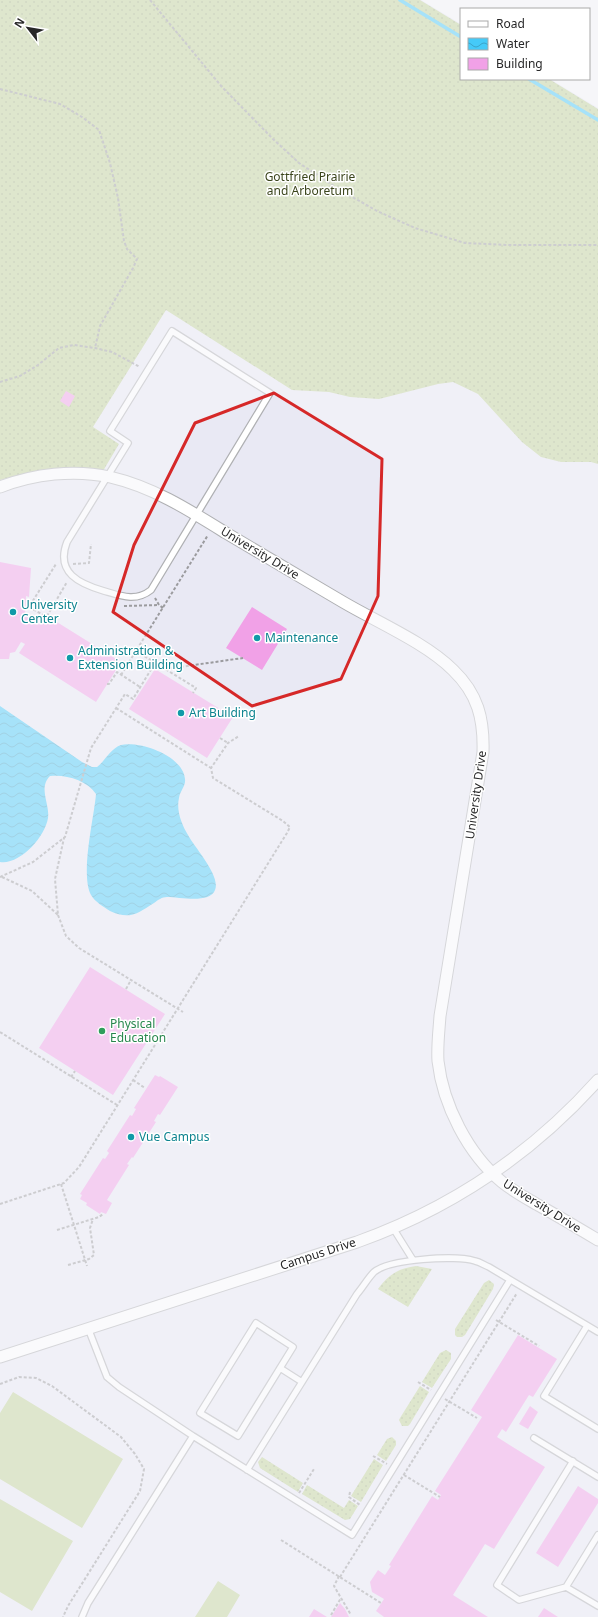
<svg xmlns="http://www.w3.org/2000/svg" width="598" height="1617" viewBox="0 0 598 1617" font-family="'Noto Sans',sans-serif">
<style>
.built{fill:#e9e9f4}
.grass{fill:url(#grass-dots)}
.pitch{fill:#c1d297}
.water{fill:url(#water-waves)}
.lines{fill:none;stroke-linecap:round;stroke-linejoin:round}
.stream{stroke:#45caf8;stroke-width:3.5}
.building{fill:#f1a1e7}
.lane-casing{stroke:#afb0b3;stroke-width:8}
.street-casing{stroke:#afb0b3;stroke-width:13}
.path{stroke:#9b9b9e;stroke-width:2;stroke-dasharray:3 2;stroke-linecap:butt}
.lane{stroke:#fff;stroke-width:5.5}
.street{stroke:#fff;stroke-width:11}
.marked{fill:none;stroke:#d62828;stroke-width:3;stroke-linejoin:round}
.culture-dot{fill:#0f9aa8;stroke:#fff;stroke-width:1.5}
.leisure-dot{fill:#2e9e5b;stroke:#fff;stroke-width:1.5}
.labels{text-anchor:middle;stroke-width:3;stroke-linejoin:round;paint-order:stroke}
.park-label{font-size:12px;fill:#3b451c;stroke:#fff}
.street-label{font-size:12px;fill:#272728;stroke:#fff}
.culture-label{font-size:12px;fill:#0d838f;stroke:#fff;text-anchor:start}
.leisure-label{font-size:12px;fill:#27864d;stroke:#fff;text-anchor:start}
</style>
<defs>
<pattern id="grass-dots" width="8" height="8" patternUnits="userSpaceOnUse"><rect width="8" height="8" fill="#c1d297"/><path d="M2 2h.1M6 6h.1" fill="none" stroke="#a6b482" stroke-width="1.8" stroke-linecap="round"/></pattern>
<pattern id="water-waves" width="16" height="10" patternUnits="userSpaceOnUse"><rect width="16" height="10" fill="#45caf8"/><path d="M0 5q4-4 8 0t8 0" fill="none" stroke="#3aa4c9"/></pattern>
</defs>
<rect width="100%" height="100%" fill="#f5f5f9"/>
<!-- built -->
<path class="built" d="M 0,0 L 421,0 L 461,24 L 461,79 L 550,79 L 598,108 L 598,1617 L 0,1617 Z"/>
<!-- grass -->
<path class="grass" d="M 0,0 L 420,0 L 461,25 L 461,79 L 549,79 L 598,109 L 598,464 L 591,462 L 561,462 L 541,457 L 522,442 L 478,394 L 453,382 L 438,384 L 379,399 L 350,397 L 329,392 L 292,390 L 166,310 L 93,427 L 119,444 L 103,471 L 31,472 L 0,480 Z
M 416,1266 L 432,1269 L 408,1307 L 378,1289 C 388,1275 399,1268 416,1266 Z
M 489,1280 L 494,1284 L 493,1289 L 465,1335 L 462,1337 L 457,1337 L 455,1335 L 455,1329 L 484,1283 Z
M 446,1350 L 451,1353 L 451,1359 L 432,1388 L 422,1382 L 440,1353 Z
M 420,1386 L 429,1392 L 410,1424 L 408,1426 L 402,1426 L 399,1420 L 400,1418 Z
M 392,1437 L 396,1441 L 396,1445 L 386,1461 L 377,1455 L 387,1439 Z
M 262,1457 L 303,1483 L 298,1492 L 260,1468 L 258,1462 Z
M 374,1459 L 383,1465 L 361,1502 L 351,1496 Z
M 307,1485 L 344,1508 L 349,1500 L 358,1506 L 350,1519 L 345,1520 L 302,1494 Z"/>
<!-- pitch -->
<path class="pitch" d="M 13,1392 L 123,1459 L 82,1528 L 0,1479 L 0,1413 Z
M 0,1499 L 73,1541 L 32,1611 L 0,1592 Z
M 218,1581 L 240,1595 L 227,1617 L 195,1617 Z"/>
<!-- water -->
<path class="water" d="M 0,706 L 82,762 L 92,767 L 97,767 C 105,761 111,748 121,745 C 141,741 183,756 185,779 C 186,786 180,791 179,798 C 176,811 182,825 188,835 C 195,848 221,876 215,890 C 210,904 180,897 167,897 C 162,897 158,900 154,903 C 137,914 129,920 110,911 C 104,907 95,902 91,895 C 80,874 94,818 96,794 C 87,780 65,774 50,776 C 38,788 50,804 48,818 C 45,837 20,865 0,862 Z"/>
<g class="lines">
<!-- stream -->
<path class="stream" d="M 400,0 L 461,37
M 529,79 L 598,120"/>
</g>
<!-- building -->
<path class="building" d="M 66,391 L 75,396 L 69,407 L 60,401 Z
M 0,562 L 31,568 L 29,597 L 26,596 L 25,617 L 40,619 L 44,614 L 121,662 L 96,702 L 19,653 L 25,644 L 21,642 L 15,652 L 10,653 L 9,659 L 0,659 Z
M 252,607 L 287,629 L 262,670 L 226,648 Z
M 155,669 L 233,717 L 207,758 L 129,709 Z
M 90,967 L 165,1014 L 113,1095 L 39,1048 Z
M 155,1075 L 159,1077 L 160,1076 L 178,1087 L 160,1115 L 158,1114 L 154,1121 L 156,1122 L 133,1158 L 132,1157 L 127,1164 L 129,1165 L 107,1200 L 112,1203 L 106,1214 L 101,1212 L 100,1214 L 86,1205 L 87,1203 L 80,1199 L 82,1195 L 80,1194 L 103,1158 L 105,1159 L 109,1153 L 107,1151 L 130,1115 L 132,1116 L 136,1109 L 134,1108 Z
M 518,1335 L 557,1359 L 533,1397 L 529,1395 L 506,1432 L 502,1429 L 497,1437 L 545,1467 L 494,1549 L 485,1544 L 453,1595 L 488,1617 L 384,1617 L 376,1611 L 384,1599 L 372,1592 L 370,1582 L 378,1570 L 385,1575 L 391,1566 L 389,1565 L 432,1496 L 438,1500 L 441,1495 L 435,1491 L 482,1417 L 471,1410 Z
M 530,1406 L 538,1412 L 528,1429 L 519,1424 Z
M 578,1486 L 598,1499 L 598,1503 L 558,1567 L 536,1553 Z
M 340,1603 L 345,1609 L 349,1617 L 331,1617 Z
M 544,1608 L 558,1617 L 538,1617 Z
M 314,1609 L 327,1617 L 309,1617 Z"/>
<g class="lines">
<!-- lane casing -->
<g class="lane-casing">
<path id="lane" d="M 172,331 L 270,393 L 151,590 C 136,602 121,596 104,591 C 80,584 55,573 67,542 L 128,443 L 110,431 Z
M 393,1228 L 413,1260
M 256,1323 L 293,1347 L 238,1436 L 200,1413 Z
M 587,1326 L 544,1396 L 598,1429
M 88,1328 L 107,1377 L 119,1387 L 193,1436 L 352,1535 L 510,1280
M 280,1368 L 302,1382
M 534,1438 L 598,1477
M 247,1470 L 357,1294 C 363,1287 368,1278 374,1272 C 389,1259 456,1255 475,1261 C 480,1262 484,1265 489,1267 L 598,1332
M 598,1535 L 566,1587 L 598,1606
M 566,1587 L 519,1600 L 497,1585 L 573,1461
M 82,1617 L 88,1603 L 193,1436"/>
</g>
<!-- street casing -->
<g class="street-casing">
<path id="street" d="M 0,487 C 34,474 74,469 110,477 C 153,487 189,510 226,533 C 265,556 304,579 343,602 C 377,622 426,643 453,670 C 478,694 484,719 483,752 L 440,1016 C 439,1031 437,1046 438,1061 C 443,1105 468,1154 502,1182 C 513,1191 526,1198 538,1205 C 558,1216 578,1228 598,1240
M 0,1357 L 357,1242 C 452,1208 531,1155 598,1080"/>
</g>
<!-- path -->
<path class="path" d="M 150,0 L 222,87 L 273,139 L 299,163 L 340,190 L 377,211 L 415,228 L 465,243 L 508,245 L 598,245
M 0,89 L 60,104 L 82,117 L 99,130 L 110,163 L 118,198 L 124,241 L 127,249 L 137,259 L 133,268 L 100,326 L 95,348
M 0,382 L 20,376 L 38,365 L 59,348 L 74,345 L 95,348 L 112,352 L 140,367
M 73,564 L 89,563 L 91,544
M 155,598 L 159,605 L 163,608
M 124,606 L 159,605
M 26,607 L 29,607 L 56,564
M 29,607 L 43,615
M 47,616 L 67,582
M 136,651 L 196,688 L 193,693
M 166,669 L 243,658
M 121,675 L 208,535
M 107,684 L 109,684 L 117,672 L 140,687
M 116,708 L 211,768
M 220,738 L 228,743
M 0,877 L 33,862 L 65,837 L 91,748 L 125,694 L 133,699 L 155,663
M 2,877 L 32,891 L 58,915 L 55,879 L 64,838
M 58,915 L 66,936 L 79,948 L 183,1012
M 126,989 L 131,980
M 0,1032 L 117,1105
M 71,1077 L 75,1071
M 133,1080 L 145,1088
M 61,1184 L 87,1266
M 0,1204 L 64,1183 L 79,1167 L 287,833 L 290,827 L 283,821 L 213,778 L 211,768 L 228,743 L 239,736
M 57,1230 L 99,1217 L 103,1214
M 68,1265 L 89,1259 L 94,1255 L 90,1228 L 93,1219
M 496,1320 L 539,1346
M 418,1382 L 431,1390
M 0,1384 L 19,1377 L 36,1378 L 52,1386 L 121,1437 L 135,1454 L 144,1469 L 140,1491 L 68,1606 L 63,1617
M 445,1399 L 477,1418
M 373,1456 L 387,1464
M 404,1475 L 440,1497
M 350,1492 L 349,1497 L 360,1505
M 299,1493 L 314,1469
M 281,1540 L 381,1603
M 339,1576 L 334,1586 L 351,1615
M 340,1577 L 517,1293
M 331,1615 L 341,1598"/>
<!-- lane -->
<use href="#lane" class="lane"/>
<!-- street -->
<use href="#street" class="street"/>
</g>
<!-- marked area -->
<path d="M0 0H598V1617H0ZM 274,393 L 382,459 L 378,596 L 341,679 L 252,706 L 113,612 L 134,545 L 195,423 Z" fill="#f5f5f9" fill-opacity=".55" fill-rule="evenodd"/>
<path class="marked" d="M 274,393 L 382,459 L 378,596 L 341,679 L 252,706 L 113,612 L 134,545 L 195,423 Z"/>
<!-- markers -->
<g class="culture-dot">
<circle cx="13" cy="612" r="4"/>
<circle cx="257" cy="638" r="4"/>
<circle cx="70" cy="658" r="4"/>
<circle cx="181" cy="713" r="4"/>
<circle cx="131" cy="1137" r="4"/>
</g>
<circle class="leisure-dot" cx="102" cy="1031" r="4"/>
<g class="labels">
<!-- park labels -->
<g class="park-label">
<text x="310" y="181">Gottfried Prairie<tspan x="310" dy="14">and Arboretum</tspan></text>
</g>
<!-- street labels -->
<g class="street-label">
<text transform="translate(260 553) rotate(31)" y="4">University Drive</text>
<text transform="translate(476 795) rotate(-82)" y="4">University Drive</text>
<text transform="translate(542 1206) rotate(32)" y="4">University Drive</text>
<text transform="translate(318 1254) rotate(-18)" y="4">Campus Drive</text>
</g>
<!-- culture labels -->
<g class="culture-label">
<text x="21" y="609">University<tspan x="21" dy="14">Center</tspan></text>
<text x="265" y="642">Maintenance</text>
<text x="78" y="655">Administration &amp;<tspan x="78" dy="14">Extension Building</tspan></text>
<text x="189" y="717">Art Building</text>
<text x="139" y="1141">Vue Campus</text>
</g>
<!-- leisure labels -->
<g class="leisure-label">
<text x="110" y="1028">Physical<tspan x="110" dy="14">Education</tspan></text>
</g>
</g>
<!-- legend -->
<rect x="460" y="8" width="130" height="72" fill="#ffffff" stroke="#a9a9a9"/>
<rect x="468" y="21" width="20" height="6" fill="#ffffff" stroke="#a9a9a9"/>
<text x="496" y="28" font-size="12" fill="#272728">Road</text>
<rect x="468" y="38" width="20" height="12" fill="url(#water-waves)" stroke="#a9a9a9"/>
<text x="496" y="48" font-size="12" fill="#272728">Water</text>
<rect x="468" y="58" width="20" height="12" fill="#f1a1e7" stroke="#a9a9a9"/>
<text x="496" y="68" font-size="12" fill="#272728">Building</text>
<!-- north arrow -->
<g transform="translate(28 28) rotate(301)" stroke="#ffffff" stroke-width="3" paint-order="stroke">
<path d="M0-3L7 15L0 10L-7 15Z" fill="#272728"/>
<text y="-6" font-size="11" font-weight="bold" text-anchor="middle" fill="#272728">N</text>
</g>
</svg>
